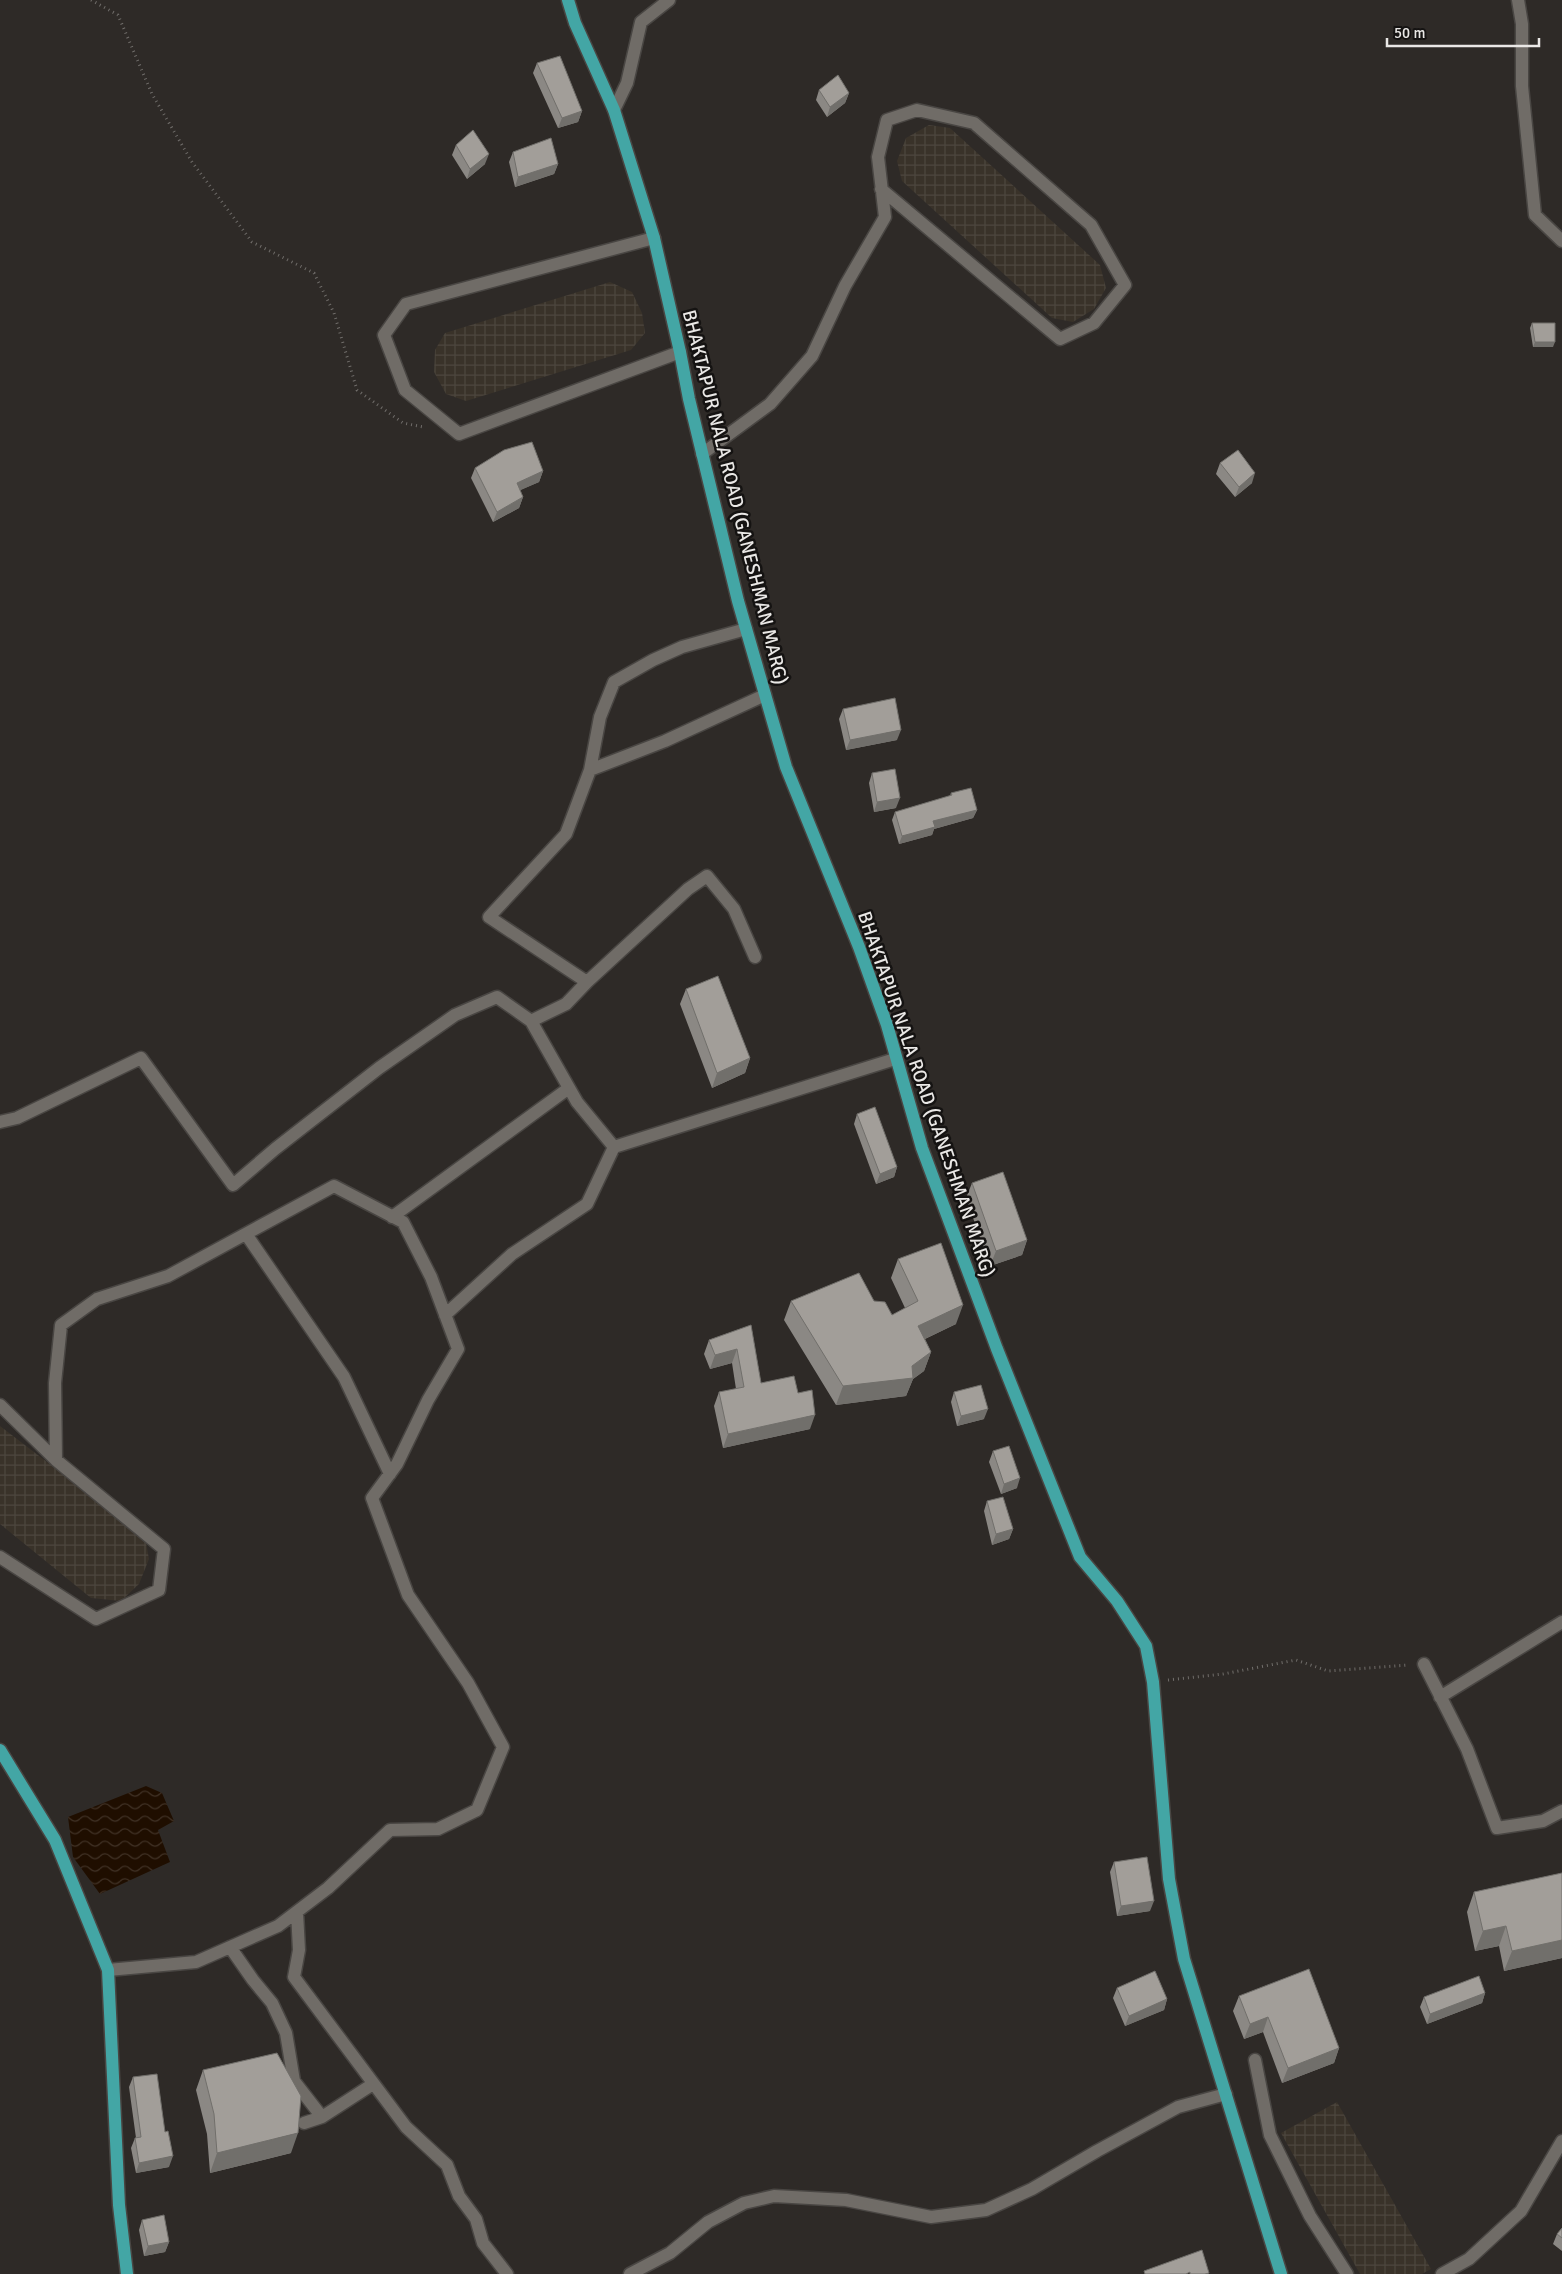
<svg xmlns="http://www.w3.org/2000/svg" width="1562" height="2274" viewBox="0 0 1562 2274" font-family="Signika,sans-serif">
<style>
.industrial{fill:url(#industrial-grid)}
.water{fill:url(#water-waves)}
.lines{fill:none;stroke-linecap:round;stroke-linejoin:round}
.minor-casing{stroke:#494643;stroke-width:15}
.major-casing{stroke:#494643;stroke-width:15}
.path{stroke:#716e6b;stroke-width:3;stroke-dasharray:1 4;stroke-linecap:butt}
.minor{stroke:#706c67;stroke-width:12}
.major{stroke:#43a6a5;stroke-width:12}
.wall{fill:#8b8884}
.shaded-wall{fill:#716f6b}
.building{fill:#a29e99;stroke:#716f6b}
.labels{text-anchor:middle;stroke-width:5;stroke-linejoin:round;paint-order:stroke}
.street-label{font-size:19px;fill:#eae8e6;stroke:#151312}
</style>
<defs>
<pattern id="industrial-grid" width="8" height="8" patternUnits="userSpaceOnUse" patternTransform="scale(1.25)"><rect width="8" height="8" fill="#393229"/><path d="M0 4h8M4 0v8" fill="none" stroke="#4c463e"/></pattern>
<pattern id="water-waves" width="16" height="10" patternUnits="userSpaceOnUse" patternTransform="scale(1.25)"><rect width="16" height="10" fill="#1f0e00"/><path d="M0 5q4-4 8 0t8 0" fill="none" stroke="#403125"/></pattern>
</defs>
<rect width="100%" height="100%" fill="#2e2a27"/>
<!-- industrial -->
<path class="industrial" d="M 929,125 L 950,128 L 1100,265 L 1106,288 L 1094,309 L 1073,322 L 1052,318 L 902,181 L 897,161 L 906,138 Z
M 610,282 L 632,292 L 642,313 L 645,333 L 631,350 L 466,401 L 446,394 L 434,372 L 435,350 L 445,333 Z
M 0,1426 L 145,1537 L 149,1559 L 139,1584 L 121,1601 L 91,1598 L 0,1524 Z
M 1337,2102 L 1431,2269 L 1422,2274 L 1360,2274 L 1281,2133 Z"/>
<!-- water -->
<path class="water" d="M 146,1786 L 162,1793 L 174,1821 L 158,1830 L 170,1862 L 100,1894 L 73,1857 L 68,1817 Z"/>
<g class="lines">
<!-- minor casing -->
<g class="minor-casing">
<path id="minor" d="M 1518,0 L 1522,24 L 1522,86 L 1535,215 L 1562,241
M 614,110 L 627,83 L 641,22 L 669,0
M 654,238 L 406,304 L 384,335 L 405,390 L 459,434 L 680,352
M 702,454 L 770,404 L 812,356 L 845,286 L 885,217 L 878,157 L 887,120 L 917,110 L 974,123 L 1091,225 L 1125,285 L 1094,323 L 1060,339 L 881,189
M 746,629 L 682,647 L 653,660 L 614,682 L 600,717 L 590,770 L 665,741 L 765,695
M 590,770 L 566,834 L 489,917 L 587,982 L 688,889 L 707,876 L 734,909 L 755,957
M 531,1021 L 566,1004 L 587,982
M 0,1122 L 17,1118 L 141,1058 L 233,1185 L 275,1149 L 379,1068 L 455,1015 L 497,997 L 531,1021 L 577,1102 L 614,1147 L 895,1059
M 392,1217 L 569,1088
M 246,1234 L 344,1377 L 390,1474
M 445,1315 L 512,1254 L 587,1204 L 614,1147
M 0,1405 L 56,1460 L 164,1549 L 159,1590 L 96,1619 L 0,1557
M 56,1460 L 55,1383 L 61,1325 L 97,1299 L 168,1276 L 334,1186 L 403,1222 L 431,1277 L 458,1349 L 428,1400 L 397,1464 L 372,1498 L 408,1595 L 468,1683 L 503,1747 L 477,1810 L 438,1829 L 390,1830 L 328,1888 L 278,1926 L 196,1962 L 108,1970
M 1424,1664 L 1467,1749 L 1497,1828 L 1543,1821 L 1562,1811
M 1440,1697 L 1562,1622
M 297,1912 L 299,1950 L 294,1977 L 406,2127 L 447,2165 L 459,2196 L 476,2219 L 483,2243 L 507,2274
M 230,1947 L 253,1980 L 272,2003 L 286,2033 L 294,2081 L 322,2117 L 304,2123
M 1255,2060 L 1270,2135 L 1310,2216 L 1347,2274
M 322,2117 L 373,2084
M 630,2274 L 670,2253 L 708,2222 L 744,2203 L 774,2196 L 846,2200 L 931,2217 L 986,2210 L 1032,2189 L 1097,2151 L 1178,2107 L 1226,2094
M 1442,2274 L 1469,2259 L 1521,2211 L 1562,2141"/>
</g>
<!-- major casing -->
<g class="major-casing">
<path id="major" d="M 568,0 L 575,23 L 614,110 L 654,238 L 680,352 L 689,399 L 738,601 L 786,767 L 859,947 L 887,1025 L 922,1148 L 997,1349 L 1080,1557 L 1117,1601 L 1146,1646 L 1153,1682 L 1169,1879 L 1184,1959 L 1281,2274
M 0,1750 L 55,1840 L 108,1970 L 119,2205 L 127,2274"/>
</g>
<!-- path -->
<path class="path" d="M 91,0 L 118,15 L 152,94 L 192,162 L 252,242 L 314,273 L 334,313 L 357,390 L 403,423 L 423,427
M 1168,1680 L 1223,1674 L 1296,1660 L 1328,1671 L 1408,1665"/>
<!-- minor -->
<use href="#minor" class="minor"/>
<!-- major -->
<use href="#major" class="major"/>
</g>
<!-- wall -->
<path class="wall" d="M 537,63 L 582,111 L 578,122 L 558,128 L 533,73 Z
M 819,90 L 849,93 L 845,103 L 827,117 L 816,100 Z
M 456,145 L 485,164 L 467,179 L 452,155 Z
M 513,152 L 558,164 L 554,174 L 515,187 L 509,162 Z
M 1532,323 L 1553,347 L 1533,347 L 1530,328 Z
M 1220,463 L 1252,483 L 1235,497 L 1216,474 Z
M 475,468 L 543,471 L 539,482 L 520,490 L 523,497 L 519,508 L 493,522 L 471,478 Z
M 843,709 L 897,740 L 846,750 L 839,719 Z
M 872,773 L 896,808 L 874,812 L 869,783 Z
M 951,793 L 977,810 L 973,818 L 934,829 L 932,835 L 899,844 L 892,820 L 895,812 L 950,796 Z
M 686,989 L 750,1058 L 745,1073 L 712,1088 L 680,1004 Z
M 857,1114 L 897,1167 L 894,1177 L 876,1184 L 854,1124 Z
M 972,1183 L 1027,1240 L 1022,1255 L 990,1266 L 966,1198 Z
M 898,1259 L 956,1324 L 925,1339 L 931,1352 L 924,1371 L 913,1379 L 906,1396 L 836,1405 L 784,1320 L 791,1301 L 874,1301 L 892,1315 L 905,1308 L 891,1278 Z
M 751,1325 L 761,1383 L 798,1393 L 810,1429 L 723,1448 L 714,1406 L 719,1392 L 736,1389 L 732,1363 L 710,1369 L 704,1354 L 709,1340 Z
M 954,1392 L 984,1419 L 957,1426 L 951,1402 Z
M 993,1451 L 1017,1488 L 1001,1494 L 989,1462 Z
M 987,1501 L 1013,1529 L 1009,1539 L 992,1545 L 984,1511 Z
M 1114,1862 L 1150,1911 L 1117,1916 L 1110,1872 Z
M 1562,1873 L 1562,1958 L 1504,1971 L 1499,1946 L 1475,1951 L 1467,1912 L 1474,1892 Z
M 1117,1988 L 1167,1999 L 1164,2010 L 1125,2026 L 1113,1998 Z
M 1485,1993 L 1482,2003 L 1427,2024 L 1420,2007 L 1424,1997 Z
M 1239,1996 L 1339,2048 L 1334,2063 L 1282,2083 L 1263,2032 L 1244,2039 L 1233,2011 Z
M 203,2070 L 291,2153 L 210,2173 L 207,2134 L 196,2090 Z
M 133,2077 L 169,2167 L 136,2173 L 131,2148 L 135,2138 L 136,2138 L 129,2087 Z
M 142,2220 L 169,2242 L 165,2252 L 144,2256 L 139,2230 Z
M 1562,2228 L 1562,2251 L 1553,2244 L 1557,2234 Z"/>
<!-- shaded-wall -->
<path class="shaded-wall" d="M 849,93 L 845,103 L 827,117 L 830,107 Z
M 582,111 L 578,122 L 558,128 L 562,118 Z
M 489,154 L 485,164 L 467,179 L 470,169 Z
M 558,164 L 554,174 L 515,187 L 518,177 Z
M 1535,342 L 1555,342 L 1553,347 L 1533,347 Z
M 543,471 L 539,482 L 514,493 L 517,483 Z
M 1255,473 L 1252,483 L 1235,497 L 1239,487 Z
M 523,497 L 519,508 L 493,522 L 497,512 Z
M 901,730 L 897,740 L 846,750 L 850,740 Z
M 900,798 L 896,808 L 874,812 L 877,802 Z
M 977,810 L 973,818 L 934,829 L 932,835 L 899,844 L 902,836 L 933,821 Z
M 750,1058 L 745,1073 L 712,1088 L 717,1073 Z
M 897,1167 L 894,1177 L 876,1184 L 880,1174 Z
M 1027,1240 L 1022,1255 L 990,1266 L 996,1251 Z
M 963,1305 L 956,1324 L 912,1345 L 918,1326 Z
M 737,1349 L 732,1363 L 710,1369 L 715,1355 Z
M 931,1352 L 924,1371 L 913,1379 L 906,1396 L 836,1405 L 843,1386 L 912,1366 Z
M 988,1409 L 984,1419 L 957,1426 L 961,1416 Z
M 815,1415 L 810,1429 L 723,1448 L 728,1434 Z
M 1020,1478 L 1017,1488 L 1001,1494 L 1004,1484 Z
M 1013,1529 L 1009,1539 L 992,1545 L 996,1534 Z
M 1154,1901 L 1150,1911 L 1117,1916 L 1121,1906 Z
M 1506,1926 L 1499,1946 L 1475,1951 L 1483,1931 Z
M 1562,1940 L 1562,1958 L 1504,1971 L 1512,1951 Z
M 1485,1993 L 1482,2003 L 1427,2024 L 1430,2014 Z
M 1167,1999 L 1164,2010 L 1125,2026 L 1129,2016 Z
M 1268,2017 L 1263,2032 L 1244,2039 L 1250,2024 Z
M 1339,2048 L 1334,2063 L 1282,2083 L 1288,2068 Z
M 298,2133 L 291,2153 L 210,2173 L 217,2153 Z
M 173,2156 L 169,2167 L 136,2173 L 139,2163 Z
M 169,2242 L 165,2252 L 144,2256 L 148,2246 Z"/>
<!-- building -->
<path class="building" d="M 560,56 L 582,111 L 562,118 L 537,63 Z
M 838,75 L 849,93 L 830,107 L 819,90 Z
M 473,130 L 489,154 L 470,169 L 456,145 Z
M 551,138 L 558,164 L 518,177 L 513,152 Z
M 1532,323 L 1555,323 L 1555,342 L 1535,342 Z
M 532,442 L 543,471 L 517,483 L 523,497 L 497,512 L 475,468 L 504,450 Z
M 1238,450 L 1255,473 L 1239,487 L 1220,463 Z
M 895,698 L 901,730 L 850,740 L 843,709 Z
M 895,769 L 900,798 L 877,802 L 872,773 Z
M 971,788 L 977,810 L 933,821 L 935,827 L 902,836 L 895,812 L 952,795 L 951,793 Z
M 718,976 L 750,1058 L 717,1073 L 686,989 Z
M 875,1107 L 897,1167 L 880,1174 L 857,1114 Z
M 1003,1172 L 1027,1240 L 996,1251 L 972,1183 Z
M 941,1243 L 963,1305 L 918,1326 L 931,1352 L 912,1366 L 913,1378 L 843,1386 L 791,1301 L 859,1273 L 874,1301 L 885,1302 L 892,1315 L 918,1301 L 898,1259 Z
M 751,1325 L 761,1383 L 794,1376 L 798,1393 L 812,1390 L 815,1415 L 728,1434 L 719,1392 L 744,1387 L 737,1349 L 715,1355 L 709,1340 Z
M 981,1385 L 988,1409 L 961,1416 L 954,1392 Z
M 1009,1446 L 1020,1478 L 1004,1484 L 993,1451 Z
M 1003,1497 L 1013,1529 L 996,1534 L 987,1501 Z
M 1147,1857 L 1154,1901 L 1121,1906 L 1114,1862 Z
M 1562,1873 L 1562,1940 L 1512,1951 L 1506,1926 L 1483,1931 L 1474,1892 Z
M 1309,1969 L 1339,2048 L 1288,2068 L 1268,2017 L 1250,2024 L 1239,1996 Z
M 1155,1971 L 1167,1999 L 1129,2016 L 1117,1988 Z
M 1479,1976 L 1485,1993 L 1430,2014 L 1424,1997 Z
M 277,2053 L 301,2096 L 298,2133 L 217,2153 L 214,2114 L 203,2070 Z
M 157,2074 L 165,2132 L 168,2131 L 173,2156 L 139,2163 L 135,2138 L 141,2137 L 133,2077 Z
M 164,2215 L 169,2242 L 148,2246 L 142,2220 Z
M 1562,2228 L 1562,2238 L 1557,2234 Z
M 1202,2250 L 1209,2273 L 1205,2274 L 1190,2274 L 1190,2272 L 1186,2274 L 1145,2274 L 1144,2271 Z"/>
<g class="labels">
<!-- street labels -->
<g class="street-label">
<text transform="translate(736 497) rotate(76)" y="7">BHAKTAPUR NALA ROAD (GANESHMAN MARG)</text>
<text transform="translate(927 1094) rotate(71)" y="7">BHAKTAPUR NALA ROAD (GANESHMAN MARG)</text>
</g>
</g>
<!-- scale -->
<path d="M1387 38v8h152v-8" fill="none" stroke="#eae8e6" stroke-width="2.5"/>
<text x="1394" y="38" font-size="15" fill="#eae8e6" stroke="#151312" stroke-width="4" paint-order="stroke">50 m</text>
</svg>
